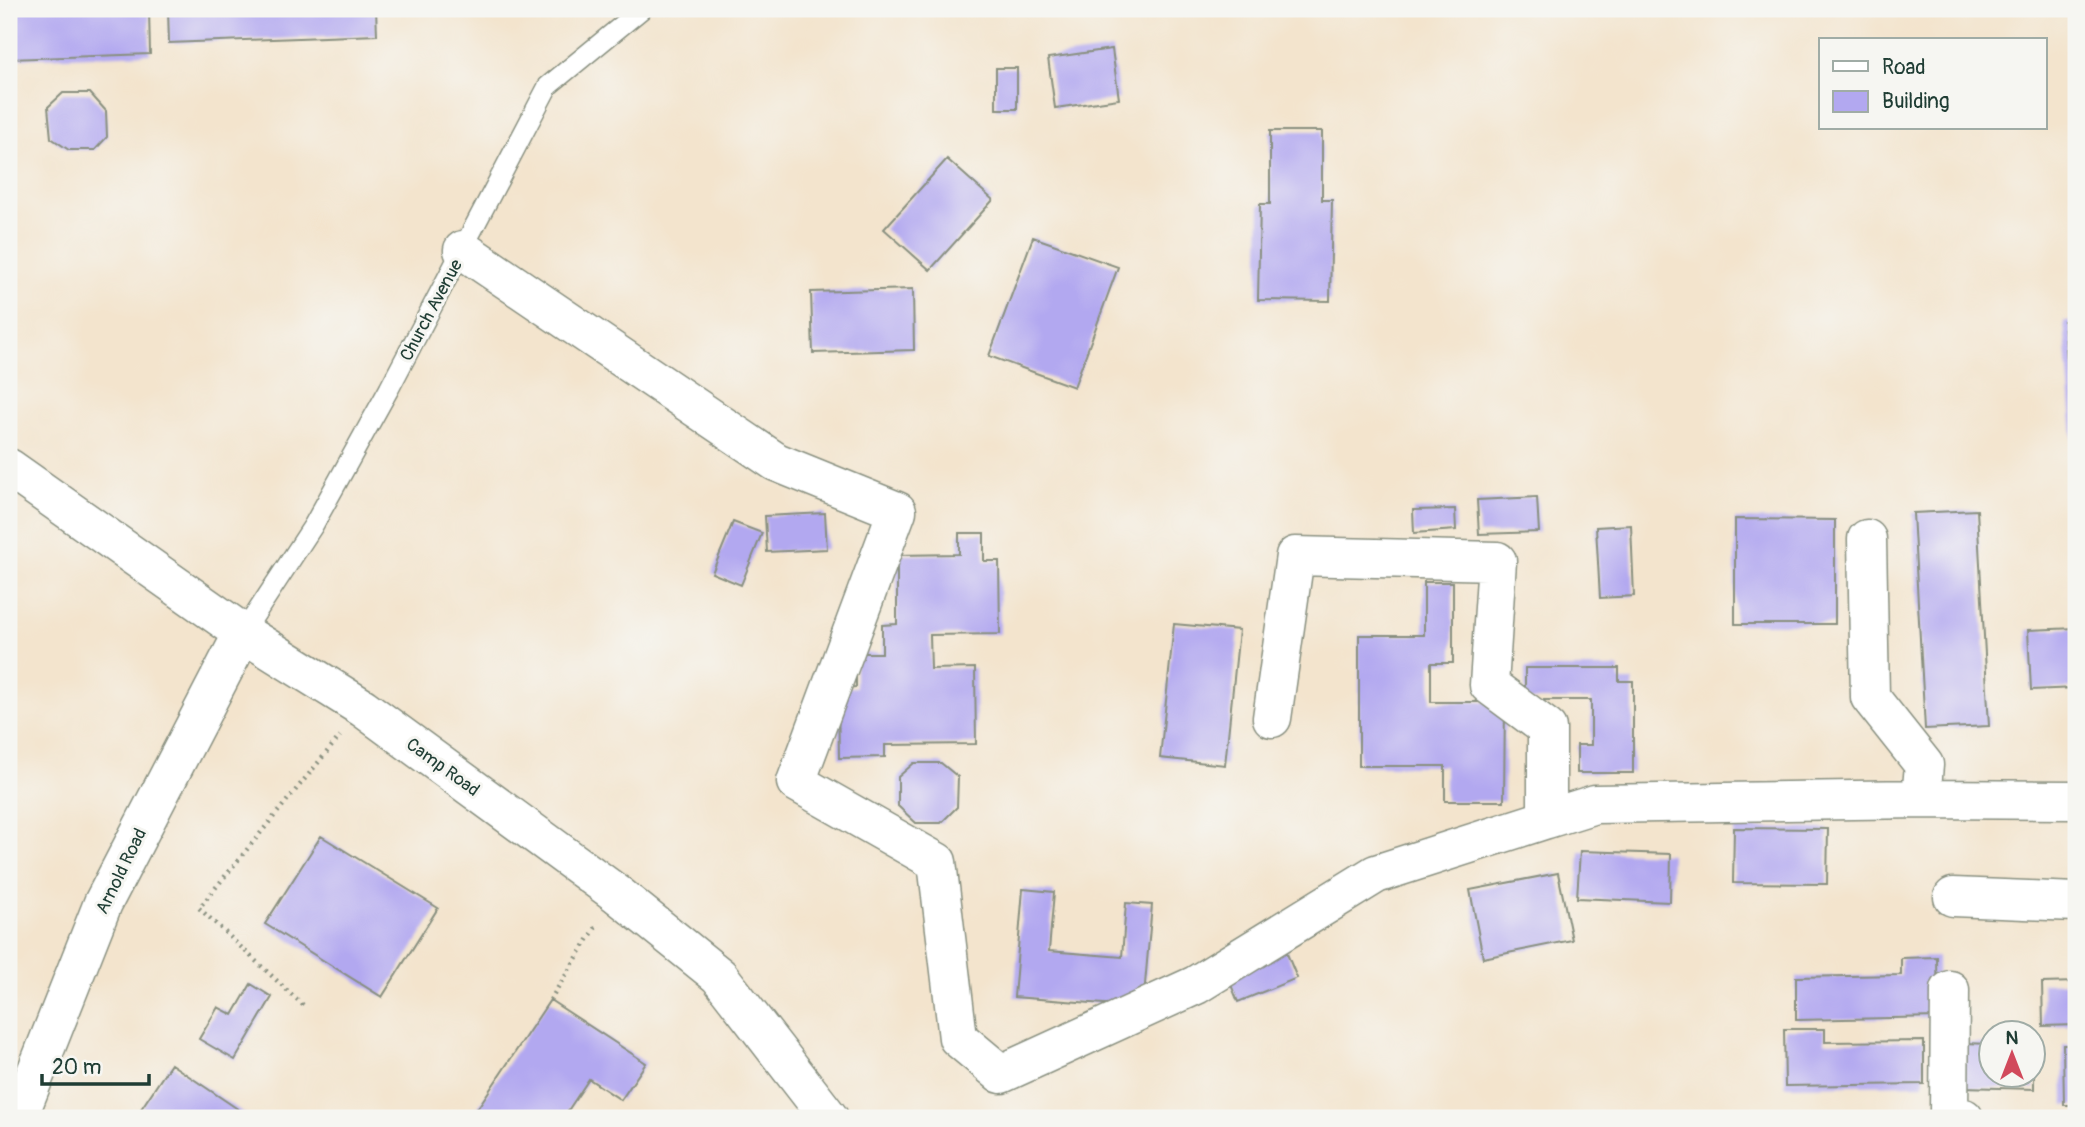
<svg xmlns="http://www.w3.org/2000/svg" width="2085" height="1127" viewBox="0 0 2085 1127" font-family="Pangolin,sans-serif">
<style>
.building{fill:#b2a8f0}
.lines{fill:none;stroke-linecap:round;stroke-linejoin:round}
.service-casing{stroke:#899080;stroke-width:22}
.minor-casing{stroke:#899080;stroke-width:41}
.primary-casing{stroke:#899080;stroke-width:41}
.path{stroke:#899080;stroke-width:4.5;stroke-dasharray:2 5;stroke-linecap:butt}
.service{stroke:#fff;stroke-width:19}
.minor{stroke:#fff;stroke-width:38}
.primary{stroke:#fff;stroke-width:38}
.labels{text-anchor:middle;stroke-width:6;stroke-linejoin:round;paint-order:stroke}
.street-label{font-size:18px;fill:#1f3d34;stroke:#f6f6f2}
</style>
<rect width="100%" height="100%" fill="#f6f6f2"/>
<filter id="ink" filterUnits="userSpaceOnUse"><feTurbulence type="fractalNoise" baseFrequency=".0143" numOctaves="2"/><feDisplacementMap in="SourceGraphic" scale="14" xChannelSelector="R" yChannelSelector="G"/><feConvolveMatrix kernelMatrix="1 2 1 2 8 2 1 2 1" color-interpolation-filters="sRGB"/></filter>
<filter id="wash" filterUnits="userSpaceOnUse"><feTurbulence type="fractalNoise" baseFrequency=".00686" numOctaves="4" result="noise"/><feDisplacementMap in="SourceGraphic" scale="28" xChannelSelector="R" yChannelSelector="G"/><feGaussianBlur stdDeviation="1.57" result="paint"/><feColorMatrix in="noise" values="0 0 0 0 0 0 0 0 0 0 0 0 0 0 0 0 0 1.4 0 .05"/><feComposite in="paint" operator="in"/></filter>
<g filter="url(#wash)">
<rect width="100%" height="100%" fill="#f3e4cd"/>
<g id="blocks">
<!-- building -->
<path class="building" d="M 9,9 L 149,9 L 150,54 L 9,59 Z
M 168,9 L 376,9 L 377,35 L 169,43 Z
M 1112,49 L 1119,99 L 1055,108 L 1048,58 Z
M 996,68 L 1017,68 L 1017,109 L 996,109 Z
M 63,93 L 90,93 L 106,111 L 107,137 L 95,150 L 69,150 L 51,138 L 48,107 Z
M 1270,131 L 1322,131 L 1322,200 L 1332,200 L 1330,301 L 1258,300 L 1260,204 L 1270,204 Z
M 947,159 L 993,200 L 930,270 L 884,229 Z
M 1033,237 L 1118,267 L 1074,387 L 989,356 Z
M 913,289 L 914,350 L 813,353 L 811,292 Z
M 2064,321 L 2076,321 L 2076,451 L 2074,451 Z
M 1537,497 L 1539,532 L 1479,534 L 1477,500 Z
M 1455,509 L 1456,530 L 1414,533 L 1413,510 Z
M 1977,510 L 1989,726 L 1925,729 L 1913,513 Z
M 825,513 L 827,549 L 767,552 L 765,516 Z
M 1735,519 L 1835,520 L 1835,624 L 1735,624 Z
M 733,522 L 762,533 L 741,585 L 712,573 Z
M 1631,525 L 1634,596 L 1600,598 L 1596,527 Z
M 959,533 L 984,533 L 984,561 L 999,561 L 1000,634 L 930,635 L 931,669 L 975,668 L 976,744 L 885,745 L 885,757 L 839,758 L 838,688 L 856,687 L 856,653 L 882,653 L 882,625 L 897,624 L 897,555 L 959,554 Z
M 1424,582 L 1453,582 L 1453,663 L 1431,663 L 1431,702 L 1505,702 L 1504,801 L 1445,801 L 1445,766 L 1359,766 L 1359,635 L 1424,635 Z
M 1174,624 L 1239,630 L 1225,765 L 1160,758 Z
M 2076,628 L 2076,688 L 2031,690 L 2028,630 Z
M 1525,668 L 1619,668 L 1619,681 L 1633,681 L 1633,773 L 1577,773 L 1577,745 L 1591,745 L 1591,700 L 1525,700 Z
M 914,763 L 941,763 L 958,777 L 957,807 L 941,823 L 916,823 L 898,806 L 898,777 Z
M 1734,828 L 1828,829 L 1827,884 L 1733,883 Z
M 321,836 L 438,908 L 382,997 L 265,924 Z
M 1580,851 L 1671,854 L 1670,902 L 1577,898 Z
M 1558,873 L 1572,940 L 1483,958 L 1470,890 Z
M 1023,889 L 1054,892 L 1049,951 L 1122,957 L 1126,903 L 1152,905 L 1143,1007 L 1014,997 Z
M 1283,944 L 1297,978 L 1238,1002 L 1224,967 Z
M 1937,957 L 1938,1017 L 1796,1020 L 1796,977 L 1901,975 L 1901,958 Z
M 2076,982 L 2076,1025 L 2043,1026 L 2042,983 Z
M 251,984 L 272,997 L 235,1060 L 199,1039 L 218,1007 L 233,1015 Z
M 550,1000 L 646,1063 L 621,1100 L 589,1079 L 563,1118 L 471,1118 Z
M 1784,1029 L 1825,1029 L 1825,1042 L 1924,1041 L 1924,1084 L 1785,1086 Z
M 1964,1043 L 1990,1044 L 1990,1074 L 2034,1074 L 2034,1089 L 1963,1087 Z
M 2063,1045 L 2076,1045 L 2076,1105 L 2064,1105 Z
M 171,1064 L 251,1118 L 135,1118 Z"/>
</g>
</g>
<g filter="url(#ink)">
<use href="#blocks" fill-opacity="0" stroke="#899080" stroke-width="2"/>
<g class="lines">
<!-- service casing -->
<g class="service-casing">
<path id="service" d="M 243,633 L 313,526 L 389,389 L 548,86 L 642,9"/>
</g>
<!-- minor casing -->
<g class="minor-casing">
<path id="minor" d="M 463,250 L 776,462 L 897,511 L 796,782 L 937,862 L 958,1038 L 1001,1074 L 1196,985 L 1376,874 L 1547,819 L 1547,728 L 1489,685 L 1497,561 L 1295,556 L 1272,718
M 1921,799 L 2076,800
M 1547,819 L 1595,804 L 1921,799 L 1924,765 L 1870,697 L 1867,539
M 1953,897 L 2076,902
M 1950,990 L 1949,1115 L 1964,1118
M 18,1118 L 103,903 L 243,633"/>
</g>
<!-- primary casing -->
<g class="primary-casing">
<path id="primary" d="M 9,468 L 243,633 L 363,708 L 617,894 L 719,976 L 829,1118"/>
</g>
<!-- path -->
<path class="path" d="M 550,1000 L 598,924
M 303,1005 L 199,908 L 340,736"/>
<!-- service -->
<use href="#service" class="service"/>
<!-- minor -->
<use href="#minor" class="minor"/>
<!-- primary -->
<use href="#primary" class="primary"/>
</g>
</g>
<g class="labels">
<!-- street labels -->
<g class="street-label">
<text transform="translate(431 310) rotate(-62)" y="6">Church Avenue</text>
<text transform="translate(443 767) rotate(36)" y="6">Camp Road</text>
<text transform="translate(121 871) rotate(-64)" y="6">Arnold Road</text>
</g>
</g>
<!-- margin -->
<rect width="2085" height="1127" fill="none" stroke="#f6f6f2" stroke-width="35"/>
<!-- legend -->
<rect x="1819" y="38" width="228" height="91" fill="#f6f6f2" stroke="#a0aca6" stroke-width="2"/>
<rect x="1833" y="61" width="35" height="10" fill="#ffffff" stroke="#a0aca6" stroke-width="2"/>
<text x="1882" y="74" font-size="21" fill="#1f3d34">Road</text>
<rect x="1833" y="91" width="35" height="21" fill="#b2a8f0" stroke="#a0aca6" stroke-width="2"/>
<text x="1882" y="108" font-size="21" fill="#1f3d34">Building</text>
<!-- north arrow -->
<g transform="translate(2012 1054)"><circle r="33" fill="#f6f6f2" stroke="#a0aca6" stroke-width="2"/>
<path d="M0-5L12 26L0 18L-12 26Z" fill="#d1495b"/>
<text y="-10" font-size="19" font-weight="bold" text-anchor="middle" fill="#1f3d34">N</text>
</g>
<!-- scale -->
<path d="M42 1074v10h107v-10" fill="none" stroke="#1f3d34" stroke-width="3.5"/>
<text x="52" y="1074" font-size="21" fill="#1f3d34" stroke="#f6f6f2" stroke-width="5" paint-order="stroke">20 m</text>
</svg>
